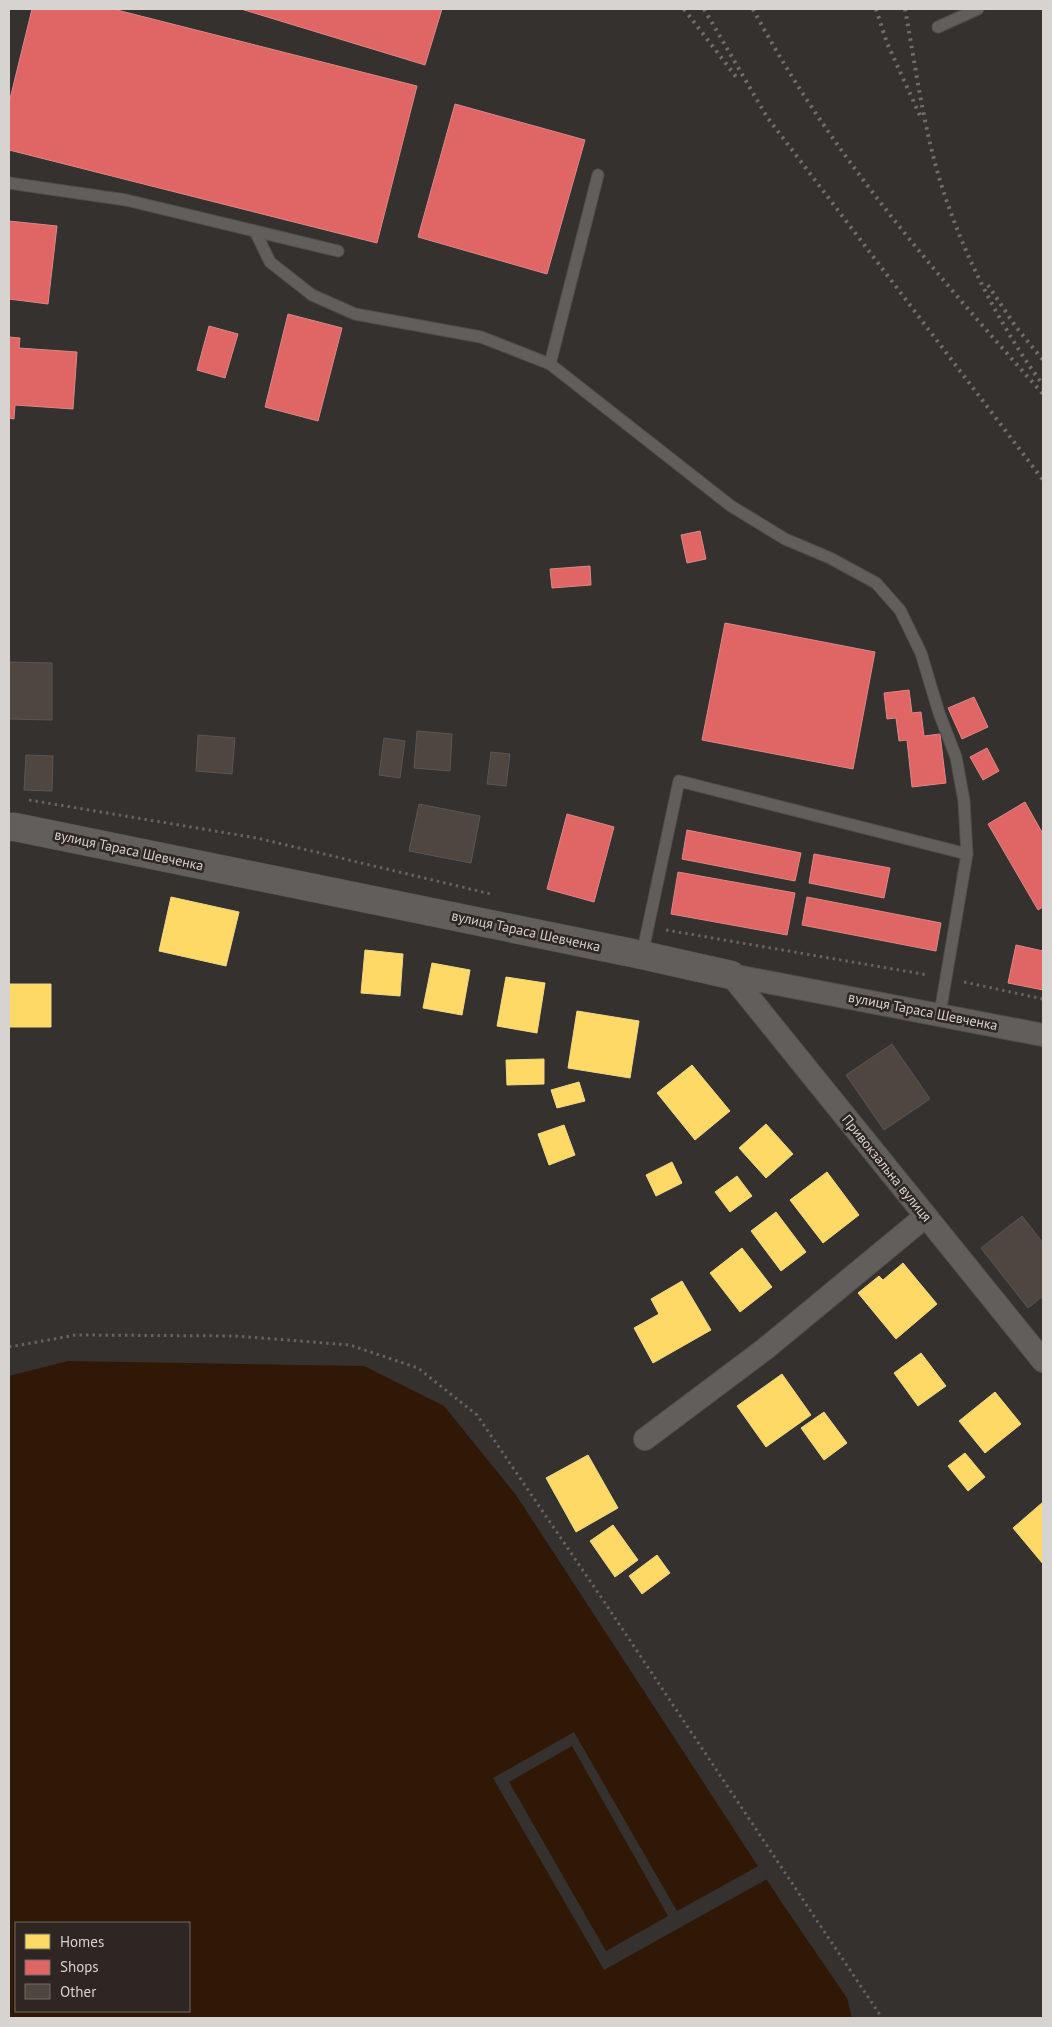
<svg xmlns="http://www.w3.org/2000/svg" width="1052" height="2027" viewBox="0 0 1052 2027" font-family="'PT Sans',sans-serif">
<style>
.water{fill:#2f1805;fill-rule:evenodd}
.pier{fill:#34312e;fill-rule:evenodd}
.homes{fill:#ffd966;stroke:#f3d786}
.shops{fill:#e06666;stroke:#dd8786}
.building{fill:#4f4640;stroke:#595654}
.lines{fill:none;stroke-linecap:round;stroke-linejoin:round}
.service-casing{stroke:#504e4b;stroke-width:13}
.minor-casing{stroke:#504e4b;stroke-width:24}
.tertiary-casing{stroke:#504e4b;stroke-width:29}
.path{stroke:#656361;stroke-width:3;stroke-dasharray:2.5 4;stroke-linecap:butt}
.service{stroke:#615e5c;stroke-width:11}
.minor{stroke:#615e5c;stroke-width:22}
.tertiary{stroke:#615e5c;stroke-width:28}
.rail{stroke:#706d6b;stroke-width:4;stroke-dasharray:2.5 5;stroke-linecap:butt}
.labels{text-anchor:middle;stroke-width:5;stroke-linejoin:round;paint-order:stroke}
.street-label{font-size:14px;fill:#d7d3d0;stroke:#2d2622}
</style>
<rect width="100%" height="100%" fill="#34312e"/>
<!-- water -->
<path class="water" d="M 68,1361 L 364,1366 L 444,1406 L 516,1495 L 782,1903 L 847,1998 L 852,2018 L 9,2018 L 9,1376 ZM 16,1923 L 189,1923 L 189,2011 L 16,2011 Z"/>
<!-- pier -->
<path class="pier" d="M 574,1732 L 677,1911 L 760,1865 L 769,1878 L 604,1970 L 493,1778 ZM 572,1746 L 668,1916 L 606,1951 L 509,1782 Z"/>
<!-- homes -->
<path class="homes" d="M 171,897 L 239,912 L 226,966 L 159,951 Z
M 365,950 L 403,954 L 400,996 L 361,993 Z
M 432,963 L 470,970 L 462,1015 L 423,1008 Z
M 506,977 L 545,983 L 537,1033 L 497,1026 Z
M 9,984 L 51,984 L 51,1027 L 9,1027 Z
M 577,1011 L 639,1021 L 630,1078 L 568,1068 Z
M 544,1059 L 544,1084 L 507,1085 L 506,1060 Z
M 692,1065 L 730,1111 L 695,1140 L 657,1093 Z
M 579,1082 L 585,1101 L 557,1108 L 551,1090 Z
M 766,1124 L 793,1154 L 766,1178 L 739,1148 Z
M 564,1125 L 575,1155 L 549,1165 L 538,1134 Z
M 672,1162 L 682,1183 L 656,1196 L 646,1175 Z
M 827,1172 L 859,1215 L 823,1243 L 790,1200 Z
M 737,1176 L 752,1196 L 730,1212 L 715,1192 Z
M 776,1212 L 806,1252 L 781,1271 L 751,1231 Z
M 742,1248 L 772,1287 L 740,1312 L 710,1273 Z
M 903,1263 L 937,1304 L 896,1339 L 858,1293 L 879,1276 L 883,1280 Z
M 682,1281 L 711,1330 L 653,1363 L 634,1328 L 659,1314 L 651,1299 Z
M 921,1353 L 946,1386 L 918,1406 L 894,1373 Z
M 782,1374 L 811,1415 L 766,1447 L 737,1406 Z
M 995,1392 L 1021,1424 L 985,1453 L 959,1421 Z
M 824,1412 L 847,1443 L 824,1460 L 801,1428 Z
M 965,1453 L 985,1477 L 968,1491 L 948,1466 Z
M 588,1455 L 618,1508 L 576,1532 L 546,1478 Z
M 1043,1502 L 1043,1564 L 1013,1528 Z
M 613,1525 L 638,1560 L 615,1577 L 590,1541 Z
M 657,1555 L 670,1573 L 642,1594 L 629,1576 Z"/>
<!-- shops -->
<path class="shops" d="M 32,9 L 113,9 L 417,86 L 377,243 L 9,150 L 9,103 Z
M 241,9 L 442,9 L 425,65 Z
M 455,104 L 585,140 L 547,274 L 418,237 Z
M 9,221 L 57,226 L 48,304 L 9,299 Z
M 288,314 L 342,328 L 318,421 L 265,407 Z
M 209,326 L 238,334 L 225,378 L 197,370 Z
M 9,337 L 20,338 L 19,348 L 77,352 L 73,409 L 15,405 L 14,419 L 9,418 Z
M 700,531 L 706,559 L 687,563 L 681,535 Z
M 590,566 L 591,585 L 552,588 L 550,569 Z
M 725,623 L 875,652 L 853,769 L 702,740 Z
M 909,690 L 912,713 L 921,712 L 924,736 L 940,734 L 946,783 L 912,787 L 907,740 L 899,741 L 896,718 L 887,719 L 884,693 Z
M 974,697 L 988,727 L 962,739 L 948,708 Z
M 987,748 L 999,771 L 983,780 L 970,757 Z
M 1025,802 L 1043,834 L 1043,907 L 1038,910 L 988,824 Z
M 567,814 L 614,827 L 594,902 L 547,889 Z
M 687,830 L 801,853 L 795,881 L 682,859 Z
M 814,854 L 890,868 L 884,898 L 809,883 Z
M 678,872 L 795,893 L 787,935 L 671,914 Z
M 807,897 L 941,923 L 936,951 L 802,925 Z
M 1016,945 L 1043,951 L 1043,990 L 1008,983 Z"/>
<!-- building -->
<path class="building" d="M 9,662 L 52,663 L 52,720 L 9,719 Z
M 417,731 L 452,734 L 450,771 L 414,768 Z
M 198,735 L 235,738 L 232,774 L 196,771 Z
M 384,738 L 405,741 L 400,778 L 379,775 Z
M 491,752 L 510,754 L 506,786 L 487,784 Z
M 26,755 L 53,756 L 52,791 L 24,790 Z
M 419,804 L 480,816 L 471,863 L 409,851 Z
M 892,1044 L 930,1099 L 884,1130 L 846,1075 Z
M 1022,1216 L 1043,1243 L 1043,1296 L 1028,1308 L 981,1248 Z"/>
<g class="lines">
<!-- service casing -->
<g class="service-casing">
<path id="service" d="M 938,27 L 978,9
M 9,183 L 126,200 L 338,251
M 255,231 L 270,262 L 312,295 L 355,314 L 481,337 L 550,364 L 731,506 L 785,539 L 830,558 L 876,583 L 900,610 L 921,653 L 939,713 L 956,757 L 964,801 L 967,854 L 940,1013
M 550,364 L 598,175
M 642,955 L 679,781 L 967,854"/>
</g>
<!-- minor casing -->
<g class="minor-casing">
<path id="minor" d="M 731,975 L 1043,1361
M 731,975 L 1043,1035
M 645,1439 L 765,1349 L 926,1216"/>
</g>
<!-- tertiary casing -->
<g class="tertiary-casing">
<path id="tertiary" d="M 9,827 L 15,827 L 642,955 L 731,975"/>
</g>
<!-- path -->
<path class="path" d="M 29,800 L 257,838 L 491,894
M 666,930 L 928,975
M 964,982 L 1043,999
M 9,1347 L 76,1335 L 235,1336 L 350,1345 L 418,1368 L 477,1415 L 601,1597 L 882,2018"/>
<!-- service -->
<use href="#service" class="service"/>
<!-- minor -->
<use href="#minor" class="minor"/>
<!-- tertiary -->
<use href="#tertiary" class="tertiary"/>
<!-- rail -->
<path class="rail" d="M 684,9 L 737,78
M 704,9 L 767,117 L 1043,480
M 753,9 C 829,152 936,274 1043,394
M 876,9 L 887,43 L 922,120
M 905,9 C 916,69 924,132 943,190 C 966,260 1000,326 1043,385
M 988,285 L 1016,327 L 1043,360"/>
</g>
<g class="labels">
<!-- street labels -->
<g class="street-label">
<text transform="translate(129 850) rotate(12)" y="5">вулиця Тараса Шевченка</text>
<text transform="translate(526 931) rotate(12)" y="5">вулиця Тараса Шевченка</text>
<text transform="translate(923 1011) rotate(11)" y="5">вулиця Тараса Шевченка</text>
<text transform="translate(887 1168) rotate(51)" y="5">Привокзальна вулиця</text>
</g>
</g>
<!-- border -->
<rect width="1052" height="2027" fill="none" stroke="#d7d3d0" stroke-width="20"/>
<!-- legend -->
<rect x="15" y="1922" width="175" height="90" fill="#2d2622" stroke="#716b68"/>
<rect x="25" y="1934" width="25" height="15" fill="#ffd966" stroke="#716b68"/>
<text x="60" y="1947" font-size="15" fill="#d7d3d0">Homes</text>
<rect x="25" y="1960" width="25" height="15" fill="#e06666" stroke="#716b68"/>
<text x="60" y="1972" font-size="15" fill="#d7d3d0">Shops</text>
<rect x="25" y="1984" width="25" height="15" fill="#4f4640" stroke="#716b68"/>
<text x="60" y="1997" font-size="15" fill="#d7d3d0">Other</text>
</svg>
